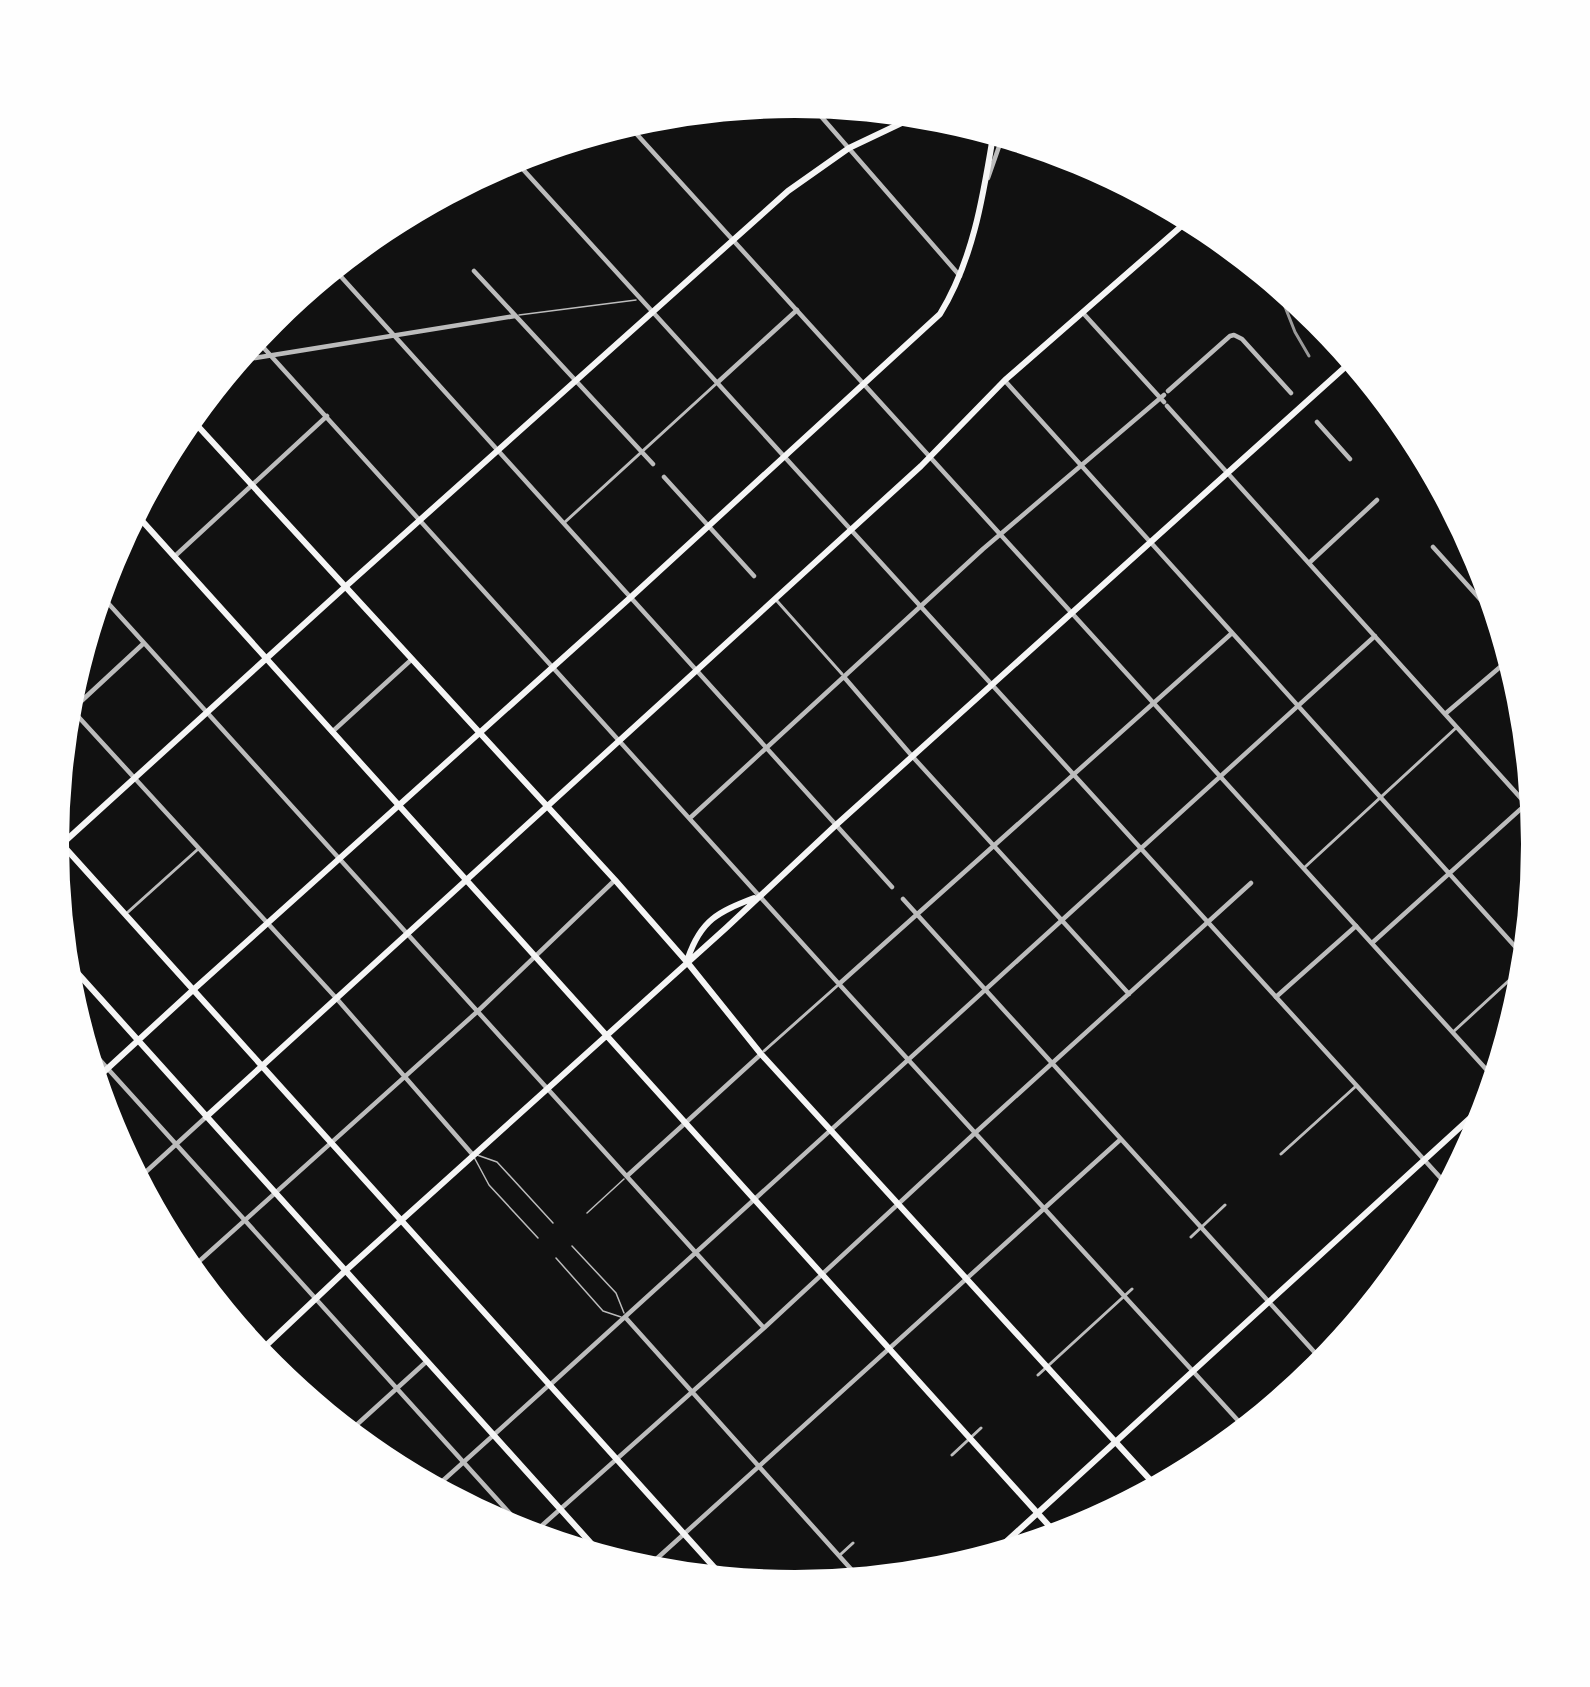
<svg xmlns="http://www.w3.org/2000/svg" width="1590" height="1687" viewBox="0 0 1590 1687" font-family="'Source Sans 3',sans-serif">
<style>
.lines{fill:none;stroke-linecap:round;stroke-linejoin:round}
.service{stroke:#bcbcbc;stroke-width:1.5}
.pedestrian{stroke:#bcbcbc;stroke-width:3}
.minor{stroke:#bcbcbc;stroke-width:4.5}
.tertiary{stroke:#bcbcbc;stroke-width:4.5}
.secondary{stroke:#f5f5f5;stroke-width:6}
.primary{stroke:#f5f5f5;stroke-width:6}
.rail{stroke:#9a9a9a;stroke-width:3}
</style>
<rect width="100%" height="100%" fill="#111"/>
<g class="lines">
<!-- service -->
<path class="service" d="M 519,315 L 636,300
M 477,1155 L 497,1162 L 553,1223
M 474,1157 L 489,1185 L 538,1238
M 587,1213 L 624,1179
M 572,1246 L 616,1293 L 624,1313
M 556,1258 L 603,1311 L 621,1317"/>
<!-- pedestrian -->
<path class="pedestrian" d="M 565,522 L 717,383
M 777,601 L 842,674
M 1305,867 L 1457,727
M 128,912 L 197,850
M 1453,1032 L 1516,974
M 764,1051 L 837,986
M 1281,1154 L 1355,1087
M 1191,1237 L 1225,1205
M 1038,1375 L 1132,1289
M 952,1455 L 981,1428
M 841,1554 L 853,1543"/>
<!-- minor -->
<path class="minor" d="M 805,98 L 960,276
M 335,270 L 892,887
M 474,271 L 653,464
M 1083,313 L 1164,402
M 253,336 L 839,984 L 1243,1426
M 236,361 L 515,316
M 718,382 L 797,310
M 1006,382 L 1520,952
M 1168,391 L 1230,336 L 1234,335 L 1242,339 L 1291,393
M 1167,406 L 1536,815
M 1317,422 L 1350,459
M 664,477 L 754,576
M 1433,547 L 1498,619
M 175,556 L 327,416
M 1309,563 L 1377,500
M 98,592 L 764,1328
M 844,677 L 912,756 L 1129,994
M 75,707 L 144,643
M 74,712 L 337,999 L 473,1155
M 1445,714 L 1506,662
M 332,732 L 411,660
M 690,818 L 983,549 L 1164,395
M 903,899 L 1327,1366
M 1372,943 L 1533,798
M 839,984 L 1232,633
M 1276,997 L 1356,926
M 89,1048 L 532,1538
M 627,1176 L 760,1055
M 138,1179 L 206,1117
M 195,1265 L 478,1011 L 615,880
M 625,1317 L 859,1578
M 551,1384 L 1375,636
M 352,1429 L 427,1361
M 529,1537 L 764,1328 L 975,1133 L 1251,883
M 653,1562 L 1121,1139"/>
<!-- tertiary -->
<path class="tertiary" d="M 632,129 L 1495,1079
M 509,154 L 1448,1186
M 988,178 L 1002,138
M 437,1486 L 549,1385"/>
<!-- secondary -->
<path class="secondary" d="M 62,844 L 345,587 L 788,191 L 849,148 L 910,119
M 193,990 L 631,597 L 940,314 C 973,260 983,197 993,136
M 996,1551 L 1491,1099"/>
<!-- primary -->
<path class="primary" d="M 195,423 L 615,880 L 687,962 L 761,1054 L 1154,1484
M 135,513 L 1060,1538
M 50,831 L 722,1576
M 50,855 L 62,844
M 688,958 C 701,920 718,912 754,898
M 73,968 L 598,1551
M 95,1080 L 193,990
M 206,1117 L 921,466 L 1005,380 L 1185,223
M 256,1355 L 344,1272 L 726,928 L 836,825 L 1353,360"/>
<!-- rail -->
<path class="rail" d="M 1276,284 L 1295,332 L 1309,356"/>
</g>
<!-- crop -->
<path d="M0 0H1590V1687H0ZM69 844a726 726 0 1 1 1452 0a726 726 0 1 1-1452 0Z" fill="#fefefe" fill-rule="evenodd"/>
</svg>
